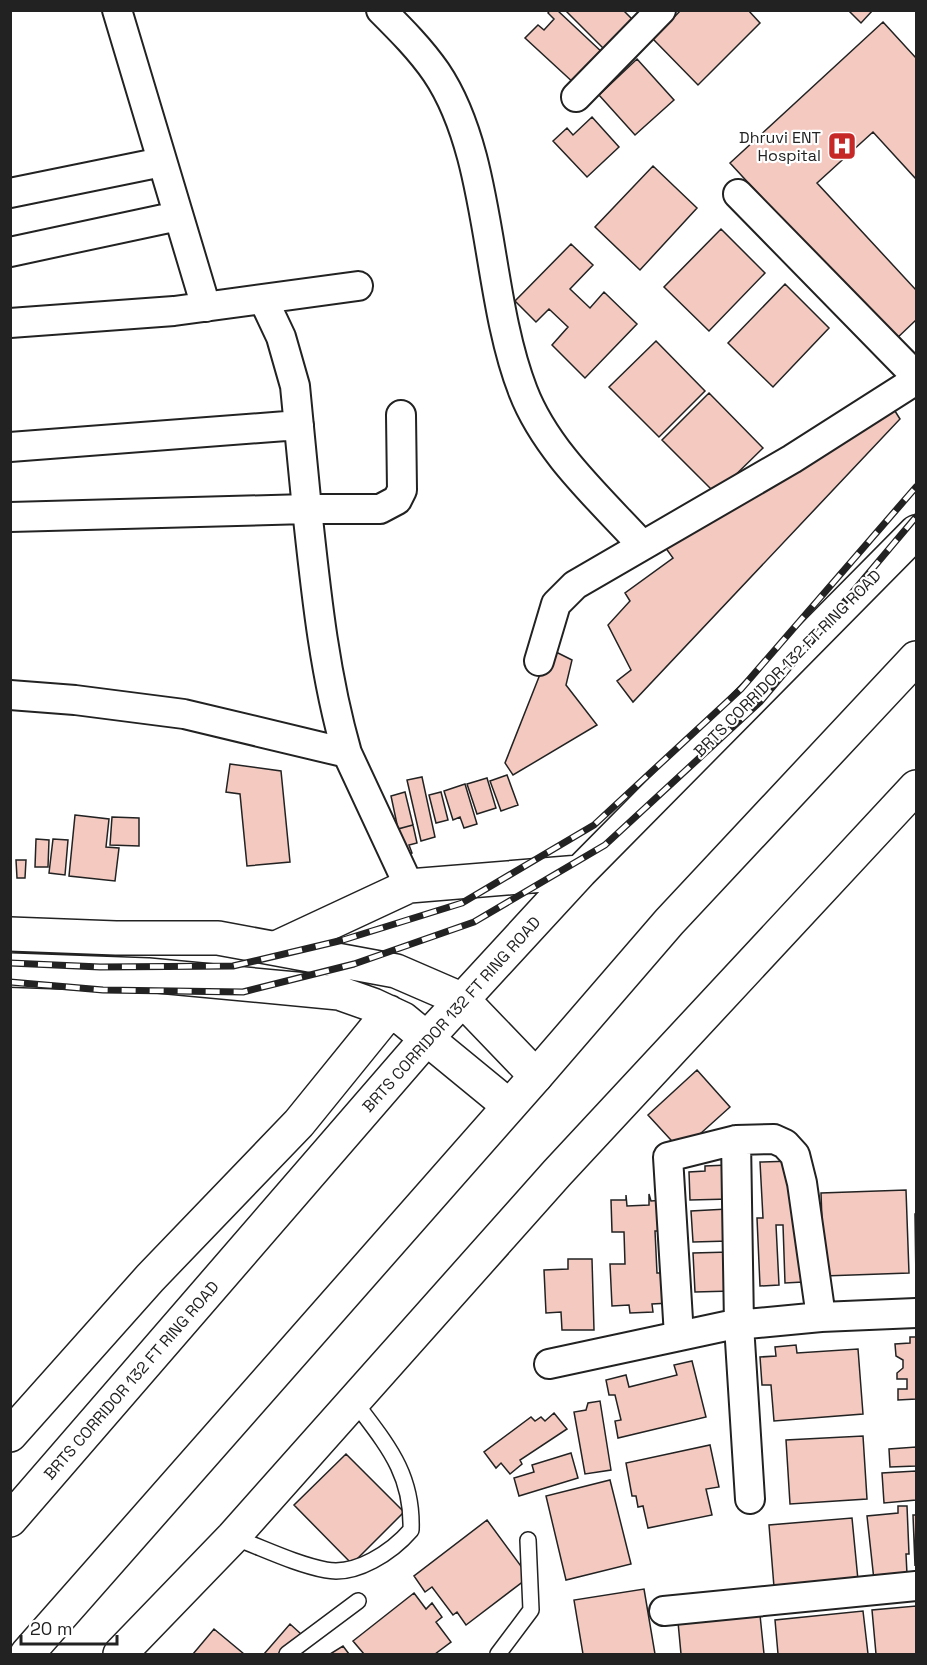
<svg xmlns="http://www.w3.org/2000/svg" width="927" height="1665" viewBox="0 0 927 1665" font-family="'Space Grotesk',sans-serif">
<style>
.building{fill:#f3c9c0;stroke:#222;stroke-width:1.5}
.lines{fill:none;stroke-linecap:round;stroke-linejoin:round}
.service-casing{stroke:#222;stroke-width:18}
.minor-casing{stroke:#222;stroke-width:32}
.tertiary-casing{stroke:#222;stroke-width:36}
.primary-casing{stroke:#222;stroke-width:36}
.service{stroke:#fff;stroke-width:15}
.minor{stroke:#fff;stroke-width:28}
.tertiary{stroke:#fff;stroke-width:33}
.primary{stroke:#fff;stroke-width:33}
.rail-casing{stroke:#222;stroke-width:7}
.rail{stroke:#fff;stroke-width:4.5;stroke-dasharray:14;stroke-linecap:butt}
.labels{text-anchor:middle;stroke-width:4.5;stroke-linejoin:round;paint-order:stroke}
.poi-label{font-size:16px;fill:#222;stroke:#fff;text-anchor:end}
.street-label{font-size:16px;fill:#222;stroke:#fff}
</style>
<rect width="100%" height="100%" fill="#fff"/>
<!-- building -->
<path class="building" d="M 550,10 L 557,10 L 605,55 L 576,85 L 525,38 L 538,25 L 544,30 L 554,19 L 548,13 Z
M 565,10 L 623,10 L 637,24 L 608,53 Z
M 681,10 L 748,10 L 760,23 L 698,85 L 653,39 Z
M 848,10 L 873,10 L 861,23 Z
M 883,22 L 916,58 L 916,179 L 873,132 L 817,183 L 916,290 L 916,320 L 894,341 L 730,163 Z
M 637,59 L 674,100 L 635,135 L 599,95 Z
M 592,117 L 619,147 L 587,177 L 553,141 L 567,128 L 573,135 Z
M 653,166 L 697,208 L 640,270 L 595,227 Z
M 721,229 L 765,273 L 709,331 L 664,287 Z
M 571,244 L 593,265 L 570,289 L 590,308 L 604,292 L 637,324 L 585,378 L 552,345 L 568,327 L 549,309 L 536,322 L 515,301 Z
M 785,284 L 829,328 L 773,387 L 728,343 Z
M 656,341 L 705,391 L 659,437 L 609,387 Z
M 709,393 L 763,448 L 716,494 L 662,440 Z
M 890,403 L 900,419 L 633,702 L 617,681 L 631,670 L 608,625 L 630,601 L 625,593 L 673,558 L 660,540 Z
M 550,649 L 572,660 L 566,685 L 597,725 L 513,775 L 505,763 Z
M 230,764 L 281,771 L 290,862 L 247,866 L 240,794 L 226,792 Z
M 507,775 L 518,805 L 501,811 L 490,781 Z
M 422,777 L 435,837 L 421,841 L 407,780 Z
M 487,778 L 496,808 L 477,814 L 467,784 Z
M 465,784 L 477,824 L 464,828 L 460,817 L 453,820 L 444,791 Z
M 405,792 L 413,825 L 398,829 L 391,796 Z
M 441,792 L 448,820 L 436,823 L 429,795 Z
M 75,815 L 109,819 L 106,847 L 119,848 L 115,881 L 69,876 Z
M 112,817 L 139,818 L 139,846 L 110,845 Z
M 413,825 L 417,843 L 409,845 L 412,853 L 398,857 L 390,831 Z
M 36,839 L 49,840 L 48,867 L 35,867 Z
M 53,839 L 68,840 L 65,875 L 49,873 Z
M 16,860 L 26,860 L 25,878 L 17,878 Z
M 697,1070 L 730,1107 L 681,1151 L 648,1115 Z
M 793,1161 L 803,1282 L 785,1283 L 783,1225 L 776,1225 L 779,1285 L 760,1286 L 757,1218 L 763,1218 L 760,1162 Z
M 728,1165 L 730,1199 L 690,1200 L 689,1172 L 705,1171 L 705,1166 Z
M 906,1190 L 909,1273 L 824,1276 L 821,1193 Z
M 649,1194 L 651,1201 L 664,1200 L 665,1231 L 655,1231 L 657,1273 L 668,1273 L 670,1303 L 652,1304 L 653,1312 L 630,1313 L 629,1305 L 612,1306 L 610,1264 L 625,1264 L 624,1232 L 612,1232 L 611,1200 L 626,1200 L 626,1195 L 627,1206 L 649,1205 Z
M 727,1209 L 729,1241 L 693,1242 L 691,1211 Z
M 915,1214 L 916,1214 L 916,1280 Z
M 730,1252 L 732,1291 L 695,1292 L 693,1253 Z
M 568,1259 L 592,1259 L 594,1330 L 562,1330 L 561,1312 L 546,1313 L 544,1270 L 568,1269 Z
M 910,1337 L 916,1337 L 916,1399 L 898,1400 L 898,1389 L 907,1389 L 907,1379 L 897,1379 L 897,1373 L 903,1368 L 903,1360 L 896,1356 L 895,1344 L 910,1343 Z
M 796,1345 L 797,1353 L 858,1349 L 863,1414 L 774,1421 L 771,1385 L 762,1385 L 760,1357 L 776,1356 L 775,1347 Z
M 692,1361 L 706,1417 L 618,1438 L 615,1421 L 621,1420 L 615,1395 L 609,1395 L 606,1380 L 626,1375 L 629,1387 L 677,1375 L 674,1365 Z
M 600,1401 L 611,1470 L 585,1474 L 574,1412 L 586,1410 L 588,1403 Z
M 554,1413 L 567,1429 L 520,1460 L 522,1464 L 510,1474 L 501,1463 L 496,1468 L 484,1452 L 531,1417 L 535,1421 L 541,1417 L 545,1421 Z
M 863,1436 L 867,1499 L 790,1504 L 786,1440 Z
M 710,1445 L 719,1487 L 706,1489 L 712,1515 L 648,1528 L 643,1506 L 638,1507 L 636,1496 L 632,1496 L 626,1463 Z
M 916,1447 L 916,1466 L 890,1467 L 889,1449 Z
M 571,1453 L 578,1478 L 519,1496 L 514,1478 L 534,1472 L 532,1465 Z
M 346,1454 L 404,1512 L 352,1564 L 294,1505 Z
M 916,1471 L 916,1500 L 884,1503 L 882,1473 Z
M 610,1480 L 631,1564 L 566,1580 L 546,1496 Z
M 898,1506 L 907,1506 L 909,1554 L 906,1554 L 907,1574 L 874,1580 L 867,1516 L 898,1513 Z
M 913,1515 L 916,1515 L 915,1566 Z
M 852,1518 L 858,1580 L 774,1587 L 769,1525 Z
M 487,1520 L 529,1577 L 466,1625 L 457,1612 L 453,1615 L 432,1587 L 425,1592 L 414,1576 Z
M 644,1589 L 655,1654 L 583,1654 L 574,1600 Z
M 414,1593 L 426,1609 L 432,1603 L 442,1617 L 436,1622 L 451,1642 L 435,1654 L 364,1654 L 353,1641 Z
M 916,1606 L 916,1654 L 876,1654 L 872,1610 Z
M 863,1611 L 868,1654 L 778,1654 L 775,1620 Z
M 760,1615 L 764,1654 L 681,1654 L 678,1622 Z
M 290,1624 L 311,1643 L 301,1654 L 264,1654 Z
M 214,1629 L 244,1654 L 193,1654 Z
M 343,1646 L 349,1654 L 330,1654 Z"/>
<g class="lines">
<!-- service casing -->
<g class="service-casing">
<path id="service" d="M 233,1537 C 263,1548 295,1564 326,1570 C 356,1576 392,1552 411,1530 C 413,1473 386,1444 354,1401
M 287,1654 L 358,1601
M 498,1654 L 531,1610 L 528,1540"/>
</g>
<!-- minor casing -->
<g class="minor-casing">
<path id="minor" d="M 117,10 L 206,307
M 381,10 C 401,30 420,49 436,72 C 493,156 485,294 523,391 C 546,451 600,499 642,545
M 576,97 L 661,10
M 10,193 L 162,162
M 738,194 L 916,376
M 10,252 L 178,216
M 264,301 L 281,337 L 295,386 L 307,509 L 380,509 L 397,500 L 402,490 L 401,415
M 10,323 L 174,311 L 358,286
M 10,447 L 299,425
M 10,517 L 307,509 C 316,592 324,673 347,753
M 539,661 L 556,604 L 575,585 L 792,459 L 916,380
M 10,695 L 75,700 L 184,714 L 347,753 L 409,886
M 736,1140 L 739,1325 L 750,1499
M 679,1336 L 668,1157 L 736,1140 L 774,1139 L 785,1144 L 795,1155 L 802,1183 L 821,1317
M 549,1364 L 726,1326 L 821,1317 L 916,1313
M 664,1611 L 916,1586"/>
</g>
<!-- tertiary casing -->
<g class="tertiary-casing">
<path id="tertiary" d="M 10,934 L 116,938 L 218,938 L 396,971 L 463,1000 L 536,1076
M 10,970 L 148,975 L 339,993 L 373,1005 L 403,1019 L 509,1106
M 10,1435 L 150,1278 L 299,1123 L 389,1012
M 120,1654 L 233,1537 L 557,1173 L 916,787"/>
</g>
<!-- primary casing -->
<g class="primary-casing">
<path id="primary" d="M 276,948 L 409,886 L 580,872
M 10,1520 L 428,1037 L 580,872 L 916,532
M 27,1654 L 536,1076 L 669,922 L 916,658"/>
</g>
<!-- service -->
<use href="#service" class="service"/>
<!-- minor -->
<use href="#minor" class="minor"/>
<!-- tertiary -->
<use href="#tertiary" class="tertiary"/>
<!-- primary -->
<use href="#primary" class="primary"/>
<!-- rail casing -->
<g class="rail-casing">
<path id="rail" d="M 10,963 L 100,967 L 233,966 L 343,940 L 462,903 L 594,825 L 741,689 L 916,487
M 10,982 L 103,990 L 243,992 L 354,964 L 474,922 L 605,845 L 760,702 L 916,517"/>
</g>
<!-- rail -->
<use href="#rail" class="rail"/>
</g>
<!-- icons -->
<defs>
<g id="hospital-square" transform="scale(1.5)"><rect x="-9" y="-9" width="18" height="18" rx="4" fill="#c62828" stroke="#fff"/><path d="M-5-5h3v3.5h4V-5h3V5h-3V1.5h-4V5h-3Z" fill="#fff"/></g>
</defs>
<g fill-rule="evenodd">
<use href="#hospital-square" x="842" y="146"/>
</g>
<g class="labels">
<!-- poi labels -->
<g class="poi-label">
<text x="821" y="143">Dhruvi ENT<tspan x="821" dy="18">Hospital</tspan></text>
</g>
<!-- street labels -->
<g class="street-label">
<text transform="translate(787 663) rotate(-45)" y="6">BRTS CORRIDOR 132 FT RING ROAD</text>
<text transform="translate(451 1014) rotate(-48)" y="6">BRTS CORRIDOR 132 FT RING ROAD</text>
<text transform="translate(131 1380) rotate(-49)" y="6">BRTS CORRIDOR 132 FT RING ROAD</text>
</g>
</g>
<!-- border -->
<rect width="927" height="1665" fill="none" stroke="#222222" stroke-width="24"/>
<!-- scale -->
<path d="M21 1635v9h96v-9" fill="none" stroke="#222222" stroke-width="3"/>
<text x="30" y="1635" font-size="18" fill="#222222" stroke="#ffffff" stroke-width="4.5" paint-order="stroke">20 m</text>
</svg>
